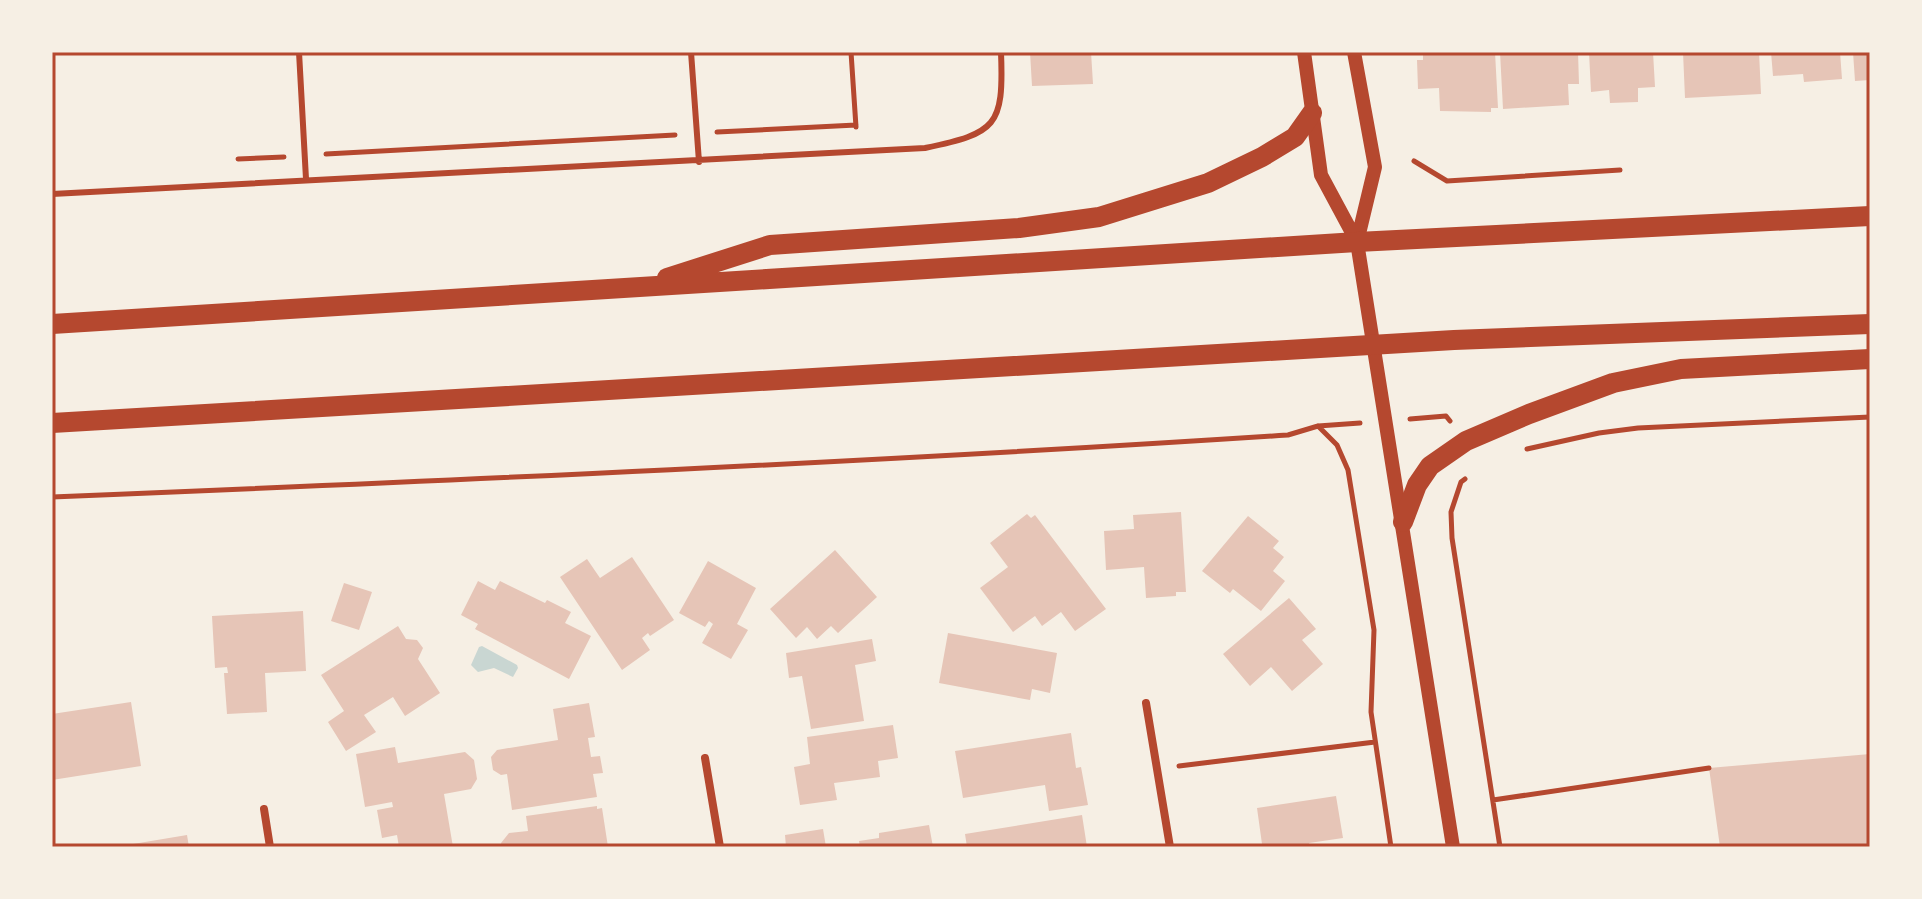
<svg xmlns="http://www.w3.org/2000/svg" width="1922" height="899" viewBox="0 0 1922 899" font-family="Jost,sans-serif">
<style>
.water{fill:#c9d6d2}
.building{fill:#e6c5b7}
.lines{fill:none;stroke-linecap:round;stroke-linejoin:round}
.path{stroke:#b5482f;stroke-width:5}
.service{stroke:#b5482f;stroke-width:6}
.minor{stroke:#b5482f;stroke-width:8}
.tertiary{stroke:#b5482f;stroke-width:14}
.primary{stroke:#b5482f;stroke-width:20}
.neatline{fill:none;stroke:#b5482f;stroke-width:3}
</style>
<rect width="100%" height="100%" fill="#f6efe4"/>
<!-- water -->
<path class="water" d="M 482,646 L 517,665 L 518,668 L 513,677 L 494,668 L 478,672 L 471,665 L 479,647 Z"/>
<!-- building -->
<path class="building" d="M 1030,52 L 1091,52 L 1093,84 L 1032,86 Z
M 1423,52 L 1495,52 L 1498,108 L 1491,108 L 1491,112 L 1440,111 L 1439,88 L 1418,89 L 1417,60 L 1423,60 Z
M 1500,52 L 1578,52 L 1579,84 L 1568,84 L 1569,105 L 1503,109 Z
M 1589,52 L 1653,52 L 1655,87 L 1638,88 L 1638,102 L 1610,103 L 1609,90 L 1591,92 Z
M 1683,52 L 1759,52 L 1761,94 L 1685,98 Z
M 1771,52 L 1840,52 L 1842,79 L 1804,82 L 1803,74 L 1773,76 Z
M 1853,52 L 1870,52 L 1870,80 L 1855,81 Z
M 1181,512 L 1186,592 L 1176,592 L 1176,596 L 1146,598 L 1144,567 L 1106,570 L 1104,531 L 1134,529 L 1133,515 Z
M 1027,514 L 1031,518 L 1035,515 L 1106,609 L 1075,631 L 1061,612 L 1042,626 L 1035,616 L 1013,632 L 980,588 L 1008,567 L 990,543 Z
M 1248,516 L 1279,541 L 1273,548 L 1284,557 L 1273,571 L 1285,581 L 1261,611 L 1233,589 L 1230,593 L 1202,571 Z
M 835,550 L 877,597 L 838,633 L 831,626 L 817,639 L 807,627 L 796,638 L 770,609 Z
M 632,557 L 674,620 L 650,636 L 648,633 L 642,638 L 650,650 L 622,670 L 560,577 L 587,559 L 600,578 Z
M 708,561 L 756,588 L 737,624 L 748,630 L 731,659 L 702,643 L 713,624 L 709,621 L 705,627 L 679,613 Z
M 478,581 L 495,590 L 500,581 L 545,603 L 547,600 L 571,612 L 565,623 L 591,636 L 569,679 L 475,629 L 478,624 L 461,615 Z
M 344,583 L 372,592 L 359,630 L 331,621 Z
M 1289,598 L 1316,629 L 1302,640 L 1323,664 L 1292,691 L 1271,667 L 1250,686 L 1223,654 Z
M 303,611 L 306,671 L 265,673 L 267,712 L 227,714 L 224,673 L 228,673 L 227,667 L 215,668 L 212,616 Z
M 398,626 L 406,639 L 417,640 L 423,648 L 418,659 L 440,693 L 405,716 L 393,697 L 364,715 L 376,732 L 346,751 L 328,722 L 344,711 L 321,675 Z
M 948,633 L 1057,653 L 1050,693 L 1032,689 L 1030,700 L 939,683 Z
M 872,639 L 876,661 L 855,665 L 864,721 L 811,729 L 802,676 L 789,678 L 786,653 Z
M 131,702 L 141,766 L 52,780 L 52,714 Z
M 589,703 L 595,737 L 588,738 L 591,757 L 600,756 L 603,773 L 593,774 L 597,797 L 512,810 L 507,774 L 501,775 L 493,770 L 491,757 L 497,750 L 558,740 L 553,709 Z
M 893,725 L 898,758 L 878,761 L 880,777 L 834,783 L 837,800 L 800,805 L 794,767 L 810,764 L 807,737 Z
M 1071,733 L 1076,768 L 1081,767 L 1088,805 L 1049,811 L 1045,785 L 963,798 L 955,751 Z
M 395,747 L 398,763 L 465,752 L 474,760 L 477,779 L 471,789 L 444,794 L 453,847 L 399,847 L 397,835 L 382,838 L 377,810 L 393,807 L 392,802 L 365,807 L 356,754 Z
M 1870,754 L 1870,847 L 1720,847 L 1709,768 Z
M 1336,796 L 1343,838 L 1309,843 L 1310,847 L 1254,847 L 1262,844 L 1257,808 Z
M 597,806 L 597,809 L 602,808 L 608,847 L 502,847 L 501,843 L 509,833 L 528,831 L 526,816 Z
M 1082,815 L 1087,847 L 967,847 L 965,834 Z
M 929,825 L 933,847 L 860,847 L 859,841 L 879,838 L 879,833 Z
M 823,829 L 826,847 L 786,847 L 785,835 Z
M 187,835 L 189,847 L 127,847 L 127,845 Z"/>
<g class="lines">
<!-- path -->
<path class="path" d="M 851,52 L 856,127
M 717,132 L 856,125
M 326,154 L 675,135
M 238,159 L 284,157
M 1414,161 L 1447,181 L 1620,170
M 1410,419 L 1446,416 L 1450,421
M 1318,426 L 1337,445 L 1348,470 L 1374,630 L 1371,712 L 1391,847
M 1527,449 L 1599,433 L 1638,428 L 1870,417
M 1465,479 L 1461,482 L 1451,512 L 1452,538 L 1500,847
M 52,497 C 464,480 877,462 1288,435 L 1318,426 L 1360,423
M 1179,766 L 1375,742
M 1493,800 L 1709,768"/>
<!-- service -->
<path class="service" d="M 299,52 L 306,179
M 691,52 L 699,162
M 52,194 L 925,148 C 996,133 1004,127 1001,52"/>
<!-- minor -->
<path class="minor" d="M 1146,703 L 1170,847
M 705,758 L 720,847
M 264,809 L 270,847"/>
<!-- tertiary -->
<path class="tertiary" d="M 1304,52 L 1321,175 L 1357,242 L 1453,847
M 1354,52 L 1375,167 L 1357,242"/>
<!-- primary -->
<path class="primary" d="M 667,278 L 770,245 L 1019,228 L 1099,217 L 1208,183 L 1262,157 L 1295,137 L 1312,113
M 52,324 L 1357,242 L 1870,216
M 52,423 L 1454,340 L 1870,324
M 1403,522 L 1417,485 L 1430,466 L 1466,441 L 1529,414 L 1613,383 L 1681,369 L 1870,359"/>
</g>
<!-- border -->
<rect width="1922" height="899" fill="none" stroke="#f6efe4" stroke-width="108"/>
<rect x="54" y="54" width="1814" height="791" class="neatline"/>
</svg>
